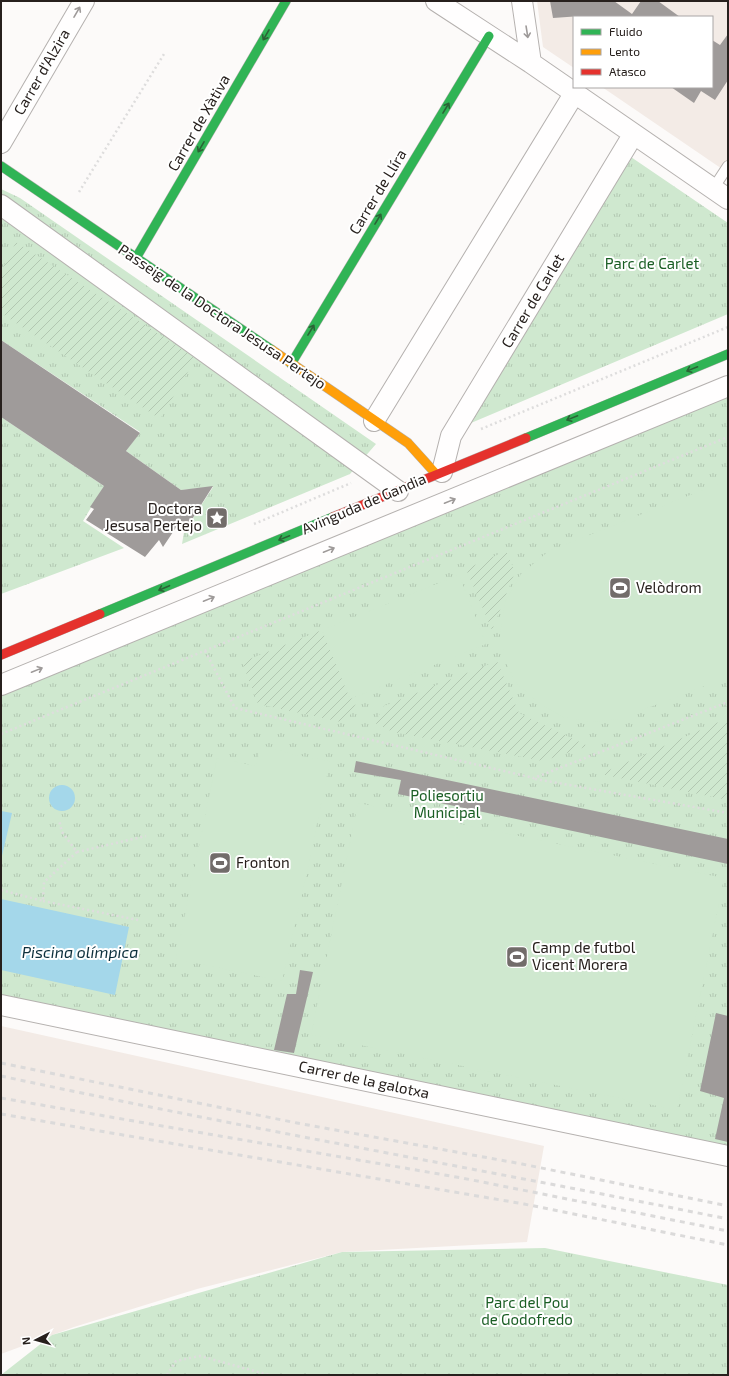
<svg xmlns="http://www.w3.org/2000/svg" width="729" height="1376" viewBox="0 0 729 1376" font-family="'Exo 2',sans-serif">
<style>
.built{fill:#f3ebe6}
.park{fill:url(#park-tufts)}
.garden{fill:url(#garden-furrows)}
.pitch{fill:#cfe8cf}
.water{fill:#a4d7ea}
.building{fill:#9f9b9a}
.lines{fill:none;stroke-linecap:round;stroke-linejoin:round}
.lane-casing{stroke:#b5b1af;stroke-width:12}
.street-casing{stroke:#b5b1af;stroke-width:22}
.fast-casing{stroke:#b5b1af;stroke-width:10}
.slow-casing{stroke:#b5b1af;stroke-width:10}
.jam-casing{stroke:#b5b1af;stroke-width:10}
.path{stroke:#dedddd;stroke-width:2.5;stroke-dasharray:2 3;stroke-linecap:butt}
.lane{stroke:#fffefe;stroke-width:10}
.street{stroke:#fffefe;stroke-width:20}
.fast{stroke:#30b455;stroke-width:9}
.slow{stroke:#ff9f0a;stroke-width:9}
.jam{stroke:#e5322d;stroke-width:9}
.rail{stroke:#dbdada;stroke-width:3;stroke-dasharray:5 5;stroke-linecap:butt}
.oneway{stroke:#9e9a99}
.oneway2{stroke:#2b6336}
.labels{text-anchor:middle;stroke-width:4;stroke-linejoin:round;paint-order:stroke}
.street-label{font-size:15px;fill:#27201d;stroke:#fff}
.park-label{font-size:15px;fill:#1a5e24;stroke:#fff}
.poi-label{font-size:15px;fill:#27201d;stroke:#fff;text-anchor:start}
.water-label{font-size:16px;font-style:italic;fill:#0e313d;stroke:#fff}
</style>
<defs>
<pattern id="park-tufts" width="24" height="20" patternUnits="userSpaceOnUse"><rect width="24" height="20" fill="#cfe8cf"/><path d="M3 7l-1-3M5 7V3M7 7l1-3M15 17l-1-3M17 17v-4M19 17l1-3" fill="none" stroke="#b2c7b1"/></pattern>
<pattern id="garden-furrows" width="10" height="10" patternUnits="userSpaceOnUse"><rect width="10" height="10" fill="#cfe8cf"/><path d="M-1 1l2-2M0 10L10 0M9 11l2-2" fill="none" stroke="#b2c7b1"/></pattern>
</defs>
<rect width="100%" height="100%" fill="#fcfaf9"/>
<!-- built -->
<path class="built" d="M 537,1 L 728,1 L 728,173 L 602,87 L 712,87 L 712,17 L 574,17 L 574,68 L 543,47 Z
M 1,1026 L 544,1146 L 527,1242 L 342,1252 L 197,1289 L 74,1327 L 1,1354 Z"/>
<!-- park -->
<path class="park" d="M 628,155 L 728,223 L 728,314 L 471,423 Z
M 1,189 L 20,198 L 376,444 L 350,474 L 182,544 L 184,532 L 213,487 L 181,490 L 126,451 L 140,432 L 1,340 Z
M 728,386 L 728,1150 L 1,998 L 1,696 L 184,610 Z
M 1,417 L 104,486 L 83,521 L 124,548 L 1,594 Z
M 545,1248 L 728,1285 L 728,1375 L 1,1375 L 52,1335 L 342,1252 Z"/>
<!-- garden -->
<path class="garden" d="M 16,242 L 196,358 L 160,419 L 1,313 L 1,272 Z
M 506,551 L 515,572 L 492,630 L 466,569 Z
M 322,630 L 356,703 L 346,723 L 258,704 L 242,662 Z
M 497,661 L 519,713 L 588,746 L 543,761 L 393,732 L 375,723 L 384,706 Z
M 728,718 L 728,800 L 600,774 Z"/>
<!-- pitch -->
<path class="pitch" d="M 728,480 L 728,677 L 619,719 L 592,722 L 563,717 L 542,705 L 517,684 L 506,663 L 500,635 L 505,602 L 521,574 L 549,551 Z
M 459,575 L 486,644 L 350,699 L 322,630 Z
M 261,745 L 295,755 L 330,761 L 305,881 L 282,981 L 176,959 L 217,758 L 256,766 Z
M 358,803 L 724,878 L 677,1110 L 311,1035 Z"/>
<!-- water -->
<path class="water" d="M49 798a13 13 0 1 1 26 0a13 13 0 1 1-26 0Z
M 1,811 L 12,813 L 1,860 Z
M 1,899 L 129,927 L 115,995 L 1,970 Z"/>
<!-- building -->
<path class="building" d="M 550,1 L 614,1 L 632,14 L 641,1 L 658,1 L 680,17 L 581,16 L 553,18 Z
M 728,34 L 728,80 L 715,100 L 701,91 L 694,103 L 671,87 L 712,87 L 712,40 L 720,45 Z
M 1,340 L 140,433 L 126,451 L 181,490 L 213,486 L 184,532 L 177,526 L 163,547 L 159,540 L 145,557 L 86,520 L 94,509 L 90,507 L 104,486 L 1,417 Z
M 356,761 L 728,839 L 728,864 L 398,794 L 401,780 L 354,772 Z
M 300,970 L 313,972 L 294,1053 L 274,1050 L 287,994 L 296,994 Z
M 716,1013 L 728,1016 L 728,1142 L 715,1139 L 724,1098 L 700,1091 Z"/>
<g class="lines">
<!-- lane casing -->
<g class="lane-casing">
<path id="lane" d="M 713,189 L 728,166"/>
</g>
<!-- street casing -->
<g class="street-casing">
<path id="street" d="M 436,1 L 531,63 L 728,199
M 522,1 L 531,63
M 1,143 L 84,1
M 1,205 L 398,491
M 374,421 L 574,94
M 442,472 L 451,436 L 633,135
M 1,685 L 728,386
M 1,1005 L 728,1156"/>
</g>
<!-- fast casing -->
<g class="fast-casing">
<path id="fast" d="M 1,166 L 272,350
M 136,258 L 286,1
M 291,364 L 489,36
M 526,438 L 728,354
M 100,614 L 333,517"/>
</g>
<!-- slow casing -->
<g class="slow-casing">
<path id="slow" d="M 272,350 L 408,443 L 436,474"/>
</g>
<!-- jam casing -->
<g class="jam-casing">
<path id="jam" d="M 333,517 L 526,438
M 1,655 L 100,614"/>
</g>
<!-- path -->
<path class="path" d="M 79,192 L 164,54
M 481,429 L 728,327
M 254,524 L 351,483
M 205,651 L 235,708 L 534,778 L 728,702
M 1,734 L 728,437
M 535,779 L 728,813
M 77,852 L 146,836
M 1,890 L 43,901 L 44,882 L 77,852 L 62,832 L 59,820
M 43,901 L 138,920
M 167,1375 L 176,1361 L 200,1356 L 269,1375"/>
<!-- lane -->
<use href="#lane" class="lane"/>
<!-- street -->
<use href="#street" class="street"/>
<!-- fast -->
<use href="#fast" class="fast"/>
<!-- slow -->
<use href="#slow" class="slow"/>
<!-- jam -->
<use href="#jam" class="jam"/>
<!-- rail -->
<path class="rail" d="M 1,1063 L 297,1123 L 522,1164 L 728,1206
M 1,1076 C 243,1128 486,1170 728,1219
M 1,1098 L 462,1178 L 728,1231
M 1,1114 L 524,1204 L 728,1245"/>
</g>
<!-- one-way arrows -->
<defs><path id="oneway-shaft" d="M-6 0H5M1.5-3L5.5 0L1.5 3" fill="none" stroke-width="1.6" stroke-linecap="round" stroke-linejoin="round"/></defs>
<g class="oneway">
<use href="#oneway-shaft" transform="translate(77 12) rotate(-60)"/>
<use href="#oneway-shaft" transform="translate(527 32) rotate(81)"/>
<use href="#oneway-shaft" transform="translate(450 501) rotate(-22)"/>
<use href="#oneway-shaft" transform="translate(329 550) rotate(-22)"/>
<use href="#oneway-shaft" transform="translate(209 599) rotate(-22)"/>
<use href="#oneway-shaft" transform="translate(37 670) rotate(-22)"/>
</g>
<g class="oneway2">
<use href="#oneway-shaft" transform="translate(266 35) rotate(120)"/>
<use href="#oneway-shaft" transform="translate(446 108) rotate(-59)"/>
<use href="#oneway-shaft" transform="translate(201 147) rotate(120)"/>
<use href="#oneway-shaft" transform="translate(378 219) rotate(-59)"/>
<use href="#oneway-shaft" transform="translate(311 330) rotate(-59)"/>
<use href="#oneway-shaft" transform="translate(692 369) rotate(158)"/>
<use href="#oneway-shaft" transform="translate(572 418) rotate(158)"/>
<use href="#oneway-shaft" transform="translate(284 538) rotate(158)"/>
<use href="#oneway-shaft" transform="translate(164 588) rotate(157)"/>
</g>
<!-- icons -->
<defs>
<g id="sight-square" transform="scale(1.15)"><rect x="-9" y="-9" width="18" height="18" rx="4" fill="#726c6a" stroke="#fff"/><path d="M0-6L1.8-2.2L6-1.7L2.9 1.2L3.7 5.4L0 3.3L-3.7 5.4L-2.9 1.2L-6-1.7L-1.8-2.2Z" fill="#fff"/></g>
<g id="stadium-square" transform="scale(1.15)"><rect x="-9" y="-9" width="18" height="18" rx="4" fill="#726c6a" stroke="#fff"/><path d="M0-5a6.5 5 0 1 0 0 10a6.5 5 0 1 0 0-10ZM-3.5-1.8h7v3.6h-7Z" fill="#fff"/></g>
</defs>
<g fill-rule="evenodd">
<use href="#sight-square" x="217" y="518"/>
<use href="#stadium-square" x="620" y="588"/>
<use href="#stadium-square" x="220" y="863"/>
<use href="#stadium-square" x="517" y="957"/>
</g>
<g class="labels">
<!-- street labels -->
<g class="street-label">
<text transform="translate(42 72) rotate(-60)" y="5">Carrer d'Alzira</text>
<text transform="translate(199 123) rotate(-60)" y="5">Carrer de Xàtiva</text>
<text transform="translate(378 192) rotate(-59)" y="5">Carrer de Llíra</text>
<text transform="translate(533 301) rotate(-59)" y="5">Carrer de Carlet</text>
<text transform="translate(222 317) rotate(34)" y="5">Passeig de la Doctora Jesusa Pertejo</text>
<text transform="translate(364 504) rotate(-23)" y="5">Avinguda de Gandia</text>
<text transform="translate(364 1080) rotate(12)" y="5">Carrer de la galotxa</text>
</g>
<!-- park labels -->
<g class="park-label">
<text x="652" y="269">Parc de Carlet</text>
<text x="447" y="801">Poliesortiu<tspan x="447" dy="17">Municipal</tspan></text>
<text x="527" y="1308">Parc del Pou<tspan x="527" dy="17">de Godofredo</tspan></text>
</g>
<!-- poi labels -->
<g class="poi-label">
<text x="202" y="514" text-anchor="end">Doctora<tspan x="202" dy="17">Jesusa Pertejo</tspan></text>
<text x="636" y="593">Velòdrom</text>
<text x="236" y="868">Fronton</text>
<text x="532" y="953">Camp de futbol<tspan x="532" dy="17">Vicent Morera</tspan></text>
</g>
<!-- water labels -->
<g class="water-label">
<text x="80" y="958">Piscina olímpica</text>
</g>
</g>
<!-- border -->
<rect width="729" height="1376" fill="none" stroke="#27201d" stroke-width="4"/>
<!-- legend -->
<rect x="573" y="16" width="140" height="72" fill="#ffffff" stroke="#a9a6a5"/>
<rect x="581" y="29" width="20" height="6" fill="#30b455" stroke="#a9a6a5"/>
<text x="609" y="36" font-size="12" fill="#27201d">Fluido</text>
<rect x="581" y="49" width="20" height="6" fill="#ff9f0a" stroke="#a9a6a5"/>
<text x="609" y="56" font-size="12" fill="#27201d">Lento</text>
<rect x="581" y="69" width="20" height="6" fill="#e5322d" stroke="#a9a6a5"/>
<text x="609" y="76" font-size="12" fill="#27201d">Atasco</text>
<!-- north arrow -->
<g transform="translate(36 1340) rotate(264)" stroke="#ffffff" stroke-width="3" paint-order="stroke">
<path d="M0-3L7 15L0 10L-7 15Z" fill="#27201d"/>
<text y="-6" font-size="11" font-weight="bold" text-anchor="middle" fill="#27201d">N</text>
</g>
</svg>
